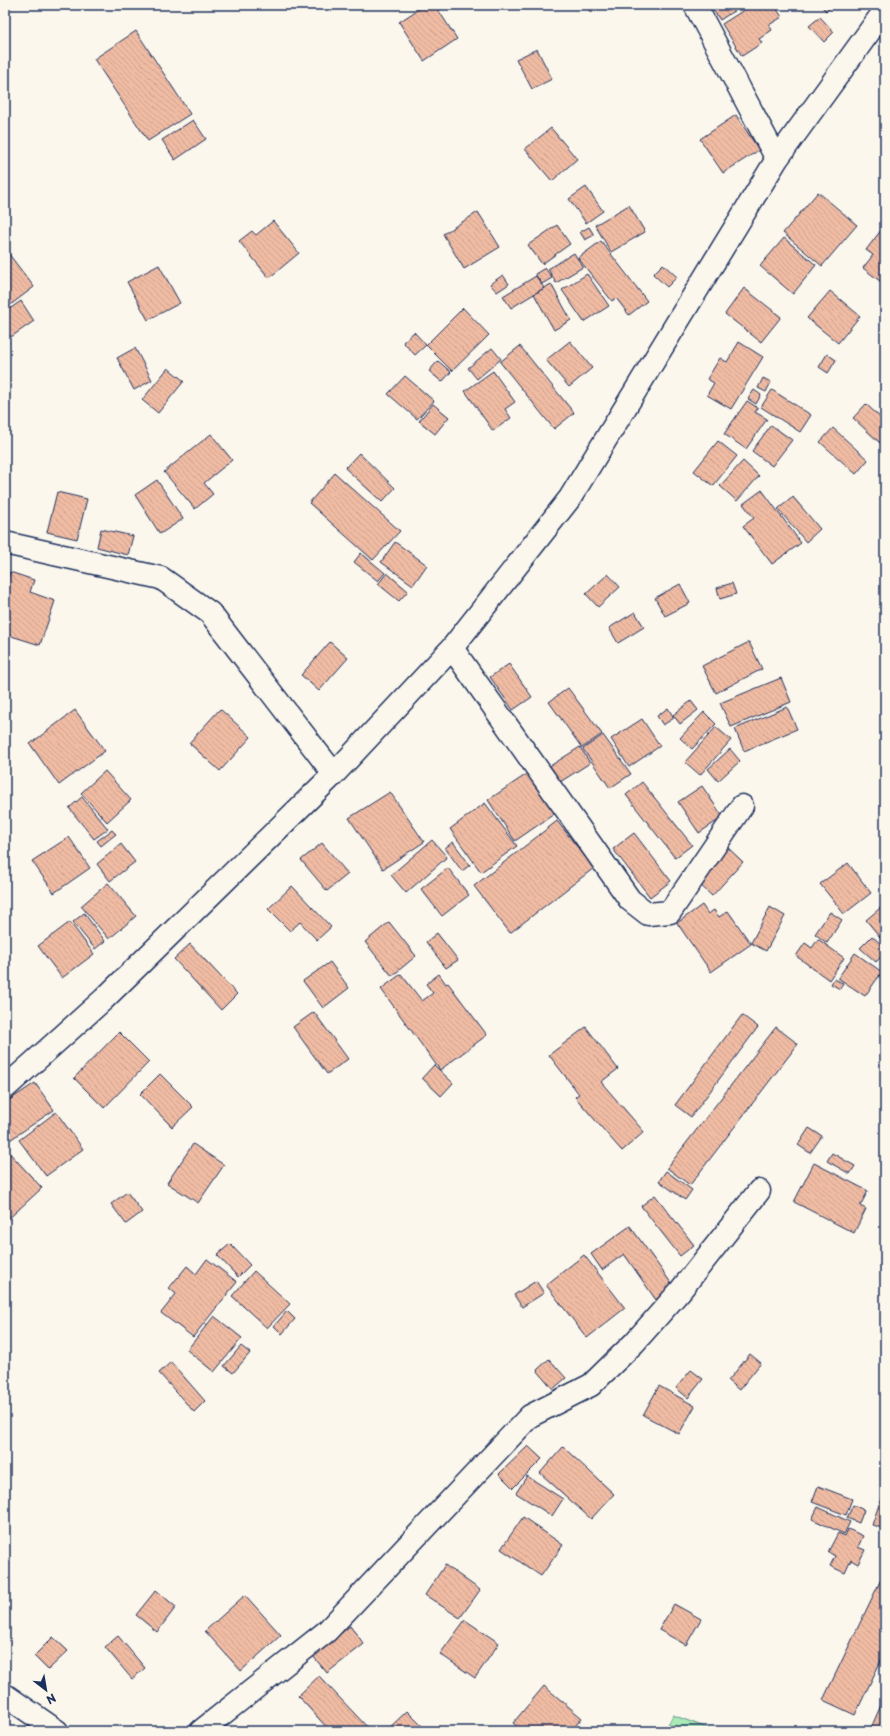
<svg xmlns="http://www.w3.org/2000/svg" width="890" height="1736" viewBox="0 0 890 1736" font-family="'Playpen Sans',sans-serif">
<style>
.green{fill:#a8ebb5;stroke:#628d8a}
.building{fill:url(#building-back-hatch);stroke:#1b2f5e}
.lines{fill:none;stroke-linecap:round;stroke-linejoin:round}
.minor-casing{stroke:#1b2f5e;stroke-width:25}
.minor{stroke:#fbf7ec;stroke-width:22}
</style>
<defs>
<pattern id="building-back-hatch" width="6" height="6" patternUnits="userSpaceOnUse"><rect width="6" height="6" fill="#f0bba3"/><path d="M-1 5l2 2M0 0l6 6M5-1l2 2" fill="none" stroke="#cda18f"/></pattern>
</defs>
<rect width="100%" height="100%" fill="#fbf7ec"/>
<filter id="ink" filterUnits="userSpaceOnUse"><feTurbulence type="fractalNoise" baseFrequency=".025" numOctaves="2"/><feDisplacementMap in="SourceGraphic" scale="8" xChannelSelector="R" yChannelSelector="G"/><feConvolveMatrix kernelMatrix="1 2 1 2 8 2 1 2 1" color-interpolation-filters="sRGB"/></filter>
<g filter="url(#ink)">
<!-- green -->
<path class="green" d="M 673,1715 L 715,1731 L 665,1731 Z"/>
<!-- building -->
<path class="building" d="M 425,5 L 435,5 L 457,39 L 424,61 L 399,22 Z
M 586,5 L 604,5 L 591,13 Z
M 710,5 L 743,5 L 720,20 Z
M 752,5 L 774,5 L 782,17 L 769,25 L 772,30 L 759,39 L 762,43 L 742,56 L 722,24 Z
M 820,5 L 832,5 L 826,11 Z
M 820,17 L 834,32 L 824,42 L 809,26 Z
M 136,31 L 190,114 L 148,141 L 94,59 Z
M 537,49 L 552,79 L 532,89 L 516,59 Z
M 736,115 L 759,150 L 723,173 L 700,139 Z
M 193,120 L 206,139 L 175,160 L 162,140 Z
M 551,128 L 577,159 L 552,181 L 525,149 Z
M 586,187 L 603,211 L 586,223 L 569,199 Z
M 818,192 L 857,225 L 822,266 L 783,233 Z
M 629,205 L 645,232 L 611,252 L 595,225 Z
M 478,212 L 500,247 L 464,269 L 443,234 Z
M 273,221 L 299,253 L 269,278 L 239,241 L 252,231 L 256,235 Z
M 557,225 L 570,244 L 542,264 L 528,245 Z
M 885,225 L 885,285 L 863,268 L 873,255 L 866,250 Z
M 589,227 L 594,235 L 585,240 L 580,232 Z
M 784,238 L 816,265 L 793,294 L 760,266 Z
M 601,241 L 647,301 L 629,315 L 616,298 L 612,301 L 578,258 Z
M 5,249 L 34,287 L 5,309 Z
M 574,253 L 583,267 L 556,283 L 548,269 Z
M 663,264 L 677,277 L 667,287 L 653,274 Z
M 159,265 L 180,303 L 148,320 L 127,282 Z
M 545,268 L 552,278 L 542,284 L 535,274 Z
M 587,274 L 609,306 L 584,322 L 562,290 Z
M 503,275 L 509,284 L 497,292 L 490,284 Z
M 536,276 L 544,288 L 511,308 L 503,296 Z
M 551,284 L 571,320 L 554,330 L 534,294 Z
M 744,288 L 781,317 L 761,342 L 725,314 Z
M 830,291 L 860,316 L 838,343 L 807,318 Z
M 21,301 L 34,321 L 11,337 L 5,329 L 5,312 Z
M 463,308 L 489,335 L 452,371 L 426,345 Z
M 414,332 L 426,345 L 415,355 L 403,342 Z
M 5,338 L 9,343 L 5,346 Z
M 570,341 L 592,368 L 569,387 L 546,360 Z
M 739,342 L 763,357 L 731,409 L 707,395 L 714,383 L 707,379 L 720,358 L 727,362 Z
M 520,346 L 574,413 L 554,429 L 500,362 Z
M 135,348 L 152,380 L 134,390 L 117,358 Z
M 492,348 L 501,359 L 477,379 L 468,368 Z
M 827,354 L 836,360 L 828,373 L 819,367 Z
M 885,360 L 885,369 L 881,367 Z
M 438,361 L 451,372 L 442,382 L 429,371 Z
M 168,368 L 184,381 L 158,413 L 142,400 Z
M 493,371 L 515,402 L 505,409 L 511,418 L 493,431 L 465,391 Z
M 405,376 L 434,401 L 417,419 L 388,394 Z
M 763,378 L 771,382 L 766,392 L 758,388 Z
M 754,390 L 761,395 L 756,404 L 748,399 Z
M 772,390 L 811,415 L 800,432 L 761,407 Z
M 747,401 L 758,408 L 755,412 L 767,419 L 746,449 L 724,434 Z
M 433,404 L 449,417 L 435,434 L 419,421 Z
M 866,404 L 885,422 L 885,437 L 880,443 L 853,418 Z
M 771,425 L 792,440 L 772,466 L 752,451 Z
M 833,428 L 868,460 L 856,474 L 820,442 Z
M 211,434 L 232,460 L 204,483 L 213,494 L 195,509 L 164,472 Z
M 718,441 L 737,456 L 713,486 L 694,471 Z
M 359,453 L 395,488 L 382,502 L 345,468 Z
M 743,461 L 759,476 L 737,501 L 720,486 Z
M 335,473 L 400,531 L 373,560 L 309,503 Z
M 157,480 L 183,519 L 160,534 L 135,495 Z
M 762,490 L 801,543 L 772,564 L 743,526 L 754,518 L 743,504 Z
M 57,492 L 87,499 L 77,539 L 47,532 Z
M 793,497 L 820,529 L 806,542 L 778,509 Z
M 101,529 L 133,536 L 128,555 L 97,547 Z
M 395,542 L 427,565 L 413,585 L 381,562 Z
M 361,553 L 385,573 L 378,581 L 354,562 Z
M 10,572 L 34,580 L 30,592 L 55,601 L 40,645 L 5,634 L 5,586 Z
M 387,573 L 408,591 L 399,601 L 378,584 Z
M 608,574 L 620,587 L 598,607 L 586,594 Z
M 732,583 L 736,594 L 720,599 L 717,588 Z
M 680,584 L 690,603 L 665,616 L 655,598 Z
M 635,612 L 644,627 L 618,643 L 609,628 Z
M 330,642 L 348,658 L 319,691 L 301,675 Z
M 749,642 L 762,669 L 716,693 L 702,666 Z
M 509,664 L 532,697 L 513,710 L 490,677 Z
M 781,678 L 791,702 L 731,727 L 720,703 Z
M 568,688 L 602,734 L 582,748 L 549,702 Z
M 691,701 L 698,710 L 680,724 L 673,715 Z
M 787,707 L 797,729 L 744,751 L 735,729 Z
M 668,708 L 674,718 L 663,725 L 657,716 Z
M 220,709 L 251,737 L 220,771 L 189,743 Z
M 75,710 L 105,751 L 59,785 L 30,744 Z
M 704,712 L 716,724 L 692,749 L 680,738 Z
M 642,719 L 660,746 L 629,767 L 611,739 Z
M 716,727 L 731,740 L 700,775 L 685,762 Z
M 603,735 L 631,774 L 610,788 L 583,749 Z
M 580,747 L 590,763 L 560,782 L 550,766 Z
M 730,749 L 740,761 L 718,781 L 708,769 Z
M 105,771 L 131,800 L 107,822 L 81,793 Z
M 530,772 L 557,812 L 515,841 L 488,800 Z
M 642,782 L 692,845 L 675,858 L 626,795 Z
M 702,786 L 723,817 L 699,833 L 678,802 Z
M 390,792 L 424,842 L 383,869 L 349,818 Z
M 82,797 L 108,829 L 94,839 L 69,808 Z
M 485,803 L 517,846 L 481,872 L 450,829 Z
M 557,821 L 594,868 L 510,933 L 474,886 Z
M 112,830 L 116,834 L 101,846 L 97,841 Z
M 634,833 L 671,881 L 650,897 L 613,849 Z
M 69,837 L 90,868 L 54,893 L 32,861 Z
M 432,840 L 447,857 L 406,893 L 391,875 Z
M 453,842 L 470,865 L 462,871 L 445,848 Z
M 322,843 L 348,874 L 327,891 L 301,860 Z
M 121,844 L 135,862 L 110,881 L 97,864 Z
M 725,845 L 743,862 L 712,896 L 694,879 Z
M 848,863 L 871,893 L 844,914 L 820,884 Z
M 448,868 L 469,895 L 442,916 L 421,889 Z
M 108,883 L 136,916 L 109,939 L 81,906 Z
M 292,886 L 331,927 L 317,940 L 300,922 L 290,931 L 268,909 Z
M 885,904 L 885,943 L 866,920 Z
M 702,905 L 708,914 L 714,910 L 719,917 L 728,911 L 751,944 L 711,972 L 677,923 Z
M 770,907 L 785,916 L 766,951 L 751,943 Z
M 830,912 L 842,920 L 827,943 L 815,934 Z
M 84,913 L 105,941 L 95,949 L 73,922 Z
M 70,922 L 94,954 L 62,978 L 38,946 Z
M 389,922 L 416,956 L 392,976 L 365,942 Z
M 437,933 L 458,960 L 446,968 L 426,942 Z
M 872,936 L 885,948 L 885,953 L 876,962 L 860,948 Z
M 818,939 L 844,958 L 829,980 L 796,956 L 805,943 L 812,948 Z
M 190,944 L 237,994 L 221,1010 L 174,959 Z
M 855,953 L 882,972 L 865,996 L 838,978 Z
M 330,962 L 349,988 L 323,1008 L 303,981 Z
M 401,974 L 422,1001 L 433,993 L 426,984 L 439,974 L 446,984 L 448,983 L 487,1035 L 440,1070 L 381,989 Z
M 834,979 L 843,983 L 840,989 L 831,984 Z
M 314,1012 L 348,1059 L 327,1074 L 293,1027 Z
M 742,1015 L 758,1027 L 691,1117 L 675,1105 Z
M 586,1027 L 618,1069 L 601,1082 L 644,1132 L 622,1151 L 575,1097 L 579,1094 L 549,1055 Z
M 776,1027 L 798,1044 L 690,1185 L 667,1168 Z
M 119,1032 L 149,1062 L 104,1108 L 74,1078 Z
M 434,1065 L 453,1083 L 441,1096 L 422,1078 Z
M 160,1074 L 193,1107 L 172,1127 L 140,1094 Z
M 35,1083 L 54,1110 L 7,1142 L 5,1139 L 5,1103 Z
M 56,1112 L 83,1149 L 46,1176 L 19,1140 Z
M 809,1128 L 822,1136 L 810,1153 L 798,1145 Z
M 193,1144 L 224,1165 L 198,1203 L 167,1183 Z
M 5,1148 L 42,1188 L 5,1222 Z
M 832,1153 L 855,1166 L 850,1174 L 827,1161 Z
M 814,1163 L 868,1191 L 860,1206 L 866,1209 L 854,1233 L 794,1202 Z
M 666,1171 L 692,1190 L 685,1200 L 659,1181 Z
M 127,1192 L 142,1212 L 126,1224 L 111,1204 Z
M 655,1195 L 694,1245 L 680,1256 L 641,1206 Z
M 630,1226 L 674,1287 L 656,1300 L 624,1254 L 602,1270 L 591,1254 Z
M 230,1244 L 250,1265 L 238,1277 L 217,1255 Z
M 584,1255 L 625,1308 L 587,1338 L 546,1285 Z
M 207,1259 L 237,1282 L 193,1337 L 161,1313 L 176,1294 L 169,1288 L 187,1266 L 196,1274 Z
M 254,1271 L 290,1304 L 267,1328 L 232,1296 Z
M 536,1281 L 544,1293 L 522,1307 L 514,1295 Z
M 287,1311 L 295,1319 L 282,1334 L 274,1326 Z
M 214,1316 L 242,1338 L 214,1372 L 187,1350 Z
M 241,1346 L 250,1353 L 233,1373 L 224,1366 Z
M 750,1354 L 761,1363 L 739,1390 L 728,1381 Z
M 549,1359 L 566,1378 L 553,1389 L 537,1370 Z
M 171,1362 L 205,1401 L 194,1412 L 159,1373 Z
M 691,1370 L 703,1379 L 688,1398 L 676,1388 Z
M 659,1386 L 695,1406 L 679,1434 L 643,1415 Z
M 528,1446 L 542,1459 L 513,1488 L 499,1474 Z
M 563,1447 L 614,1494 L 591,1519 L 540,1473 Z
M 527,1476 L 563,1499 L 552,1516 L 516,1493 Z
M 818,1486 L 852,1499 L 846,1515 L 812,1502 Z
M 881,1499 L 885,1500 L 885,1529 L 872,1525 Z
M 853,1505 L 864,1510 L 859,1523 L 847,1518 Z
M 818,1507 L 850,1522 L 844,1534 L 812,1519 Z
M 523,1517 L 563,1545 L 541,1576 L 501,1549 Z
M 848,1529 L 863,1536 L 858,1547 L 865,1550 L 858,1564 L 851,1560 L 845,1573 L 830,1566 L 835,1556 L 828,1552 L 838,1533 L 845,1536 Z
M 445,1565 L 480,1590 L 460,1618 L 425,1595 Z
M 885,1571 L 885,1652 L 855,1715 L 823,1700 Z
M 156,1590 L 176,1607 L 157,1632 L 136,1615 Z
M 245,1595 L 281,1635 L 241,1671 L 205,1631 Z
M 674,1604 L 701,1619 L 686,1645 L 659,1630 Z
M 465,1620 L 499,1643 L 475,1678 L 440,1654 Z
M 350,1626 L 364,1644 L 327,1673 L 313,1656 Z
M 118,1636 L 145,1668 L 132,1679 L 105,1647 Z
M 53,1637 L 68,1651 L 48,1670 L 34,1656 Z
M 319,1676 L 371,1731 L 330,1731 L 298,1696 Z
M 544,1686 L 582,1718 L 571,1731 L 522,1731 L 513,1723 Z
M 885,1696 L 885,1731 L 878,1731 L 871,1728 Z
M 407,1711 L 424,1728 L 421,1731 L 386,1731 Z"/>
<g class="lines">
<!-- minor casing -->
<g class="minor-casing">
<path id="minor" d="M 695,5 L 777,159
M 5,543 L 161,578 L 210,613 L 334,774
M 452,648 L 630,900 L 648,914 L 670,912 L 742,806
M 5,1088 L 104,999 L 334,774 L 452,648 L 570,498 L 777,159 L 885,10
M 5,1695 L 57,1731
M 201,1731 L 327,1631 L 530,1416 L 591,1385 L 634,1343 L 680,1291 L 759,1191"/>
</g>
<!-- minor -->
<use href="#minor" class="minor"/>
</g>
</g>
<!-- margin -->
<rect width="890" height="1736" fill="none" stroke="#fbf7ec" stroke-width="20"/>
<rect x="10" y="10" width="870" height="1716" fill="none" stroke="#1b2f5e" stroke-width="1.5" filter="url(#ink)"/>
<!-- north arrow -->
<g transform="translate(46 1690) rotate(149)" stroke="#fbf7ec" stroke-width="3" paint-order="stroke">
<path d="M0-3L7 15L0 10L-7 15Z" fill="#1b2f5e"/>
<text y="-6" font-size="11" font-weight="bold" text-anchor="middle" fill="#1b2f5e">N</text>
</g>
</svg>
